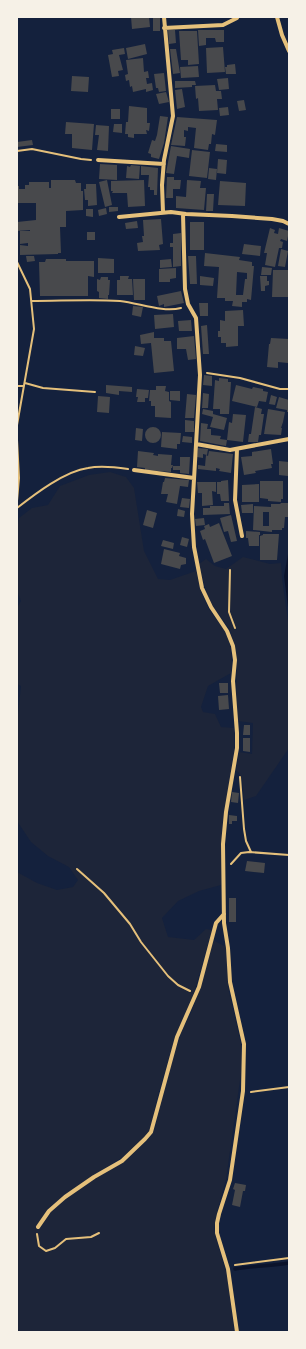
<svg xmlns="http://www.w3.org/2000/svg" width="306" height="1349" viewBox="0 0 306 1349" font-family="'Asap Condensed',sans-serif">
<style>
.green{fill:#1d2539}
.water{fill:#0b132b}
.lines{fill:none;stroke-linecap:round;stroke-linejoin:round}
.stream{stroke:#0b132b;stroke-width:3.5}
.building{fill:#48494c;fill-rule:evenodd}
.path{stroke:#e5c07b;stroke-width:2}
.minor{stroke:#e5c07b;stroke-width:4}
</style>
<rect width="100%" height="100%" fill="#14213d"/>
<!-- green -->
<path class="green" d="M 110,472 L 126,477 L 134,488 L 144,551 L 158,579 L 170,580 L 196,571 C 199,583 202,596 208,607 C 212,614 218,621 223,628 C 231,641 233,658 231,673 L 208,686 L 201,707 L 203,712 L 215,714 L 221,727 L 234,728 L 234,752 L 223,820 L 221,857 L 221,885 L 199,891 L 178,901 L 162,918 L 168,937 L 194,940 L 206,929 L 212,930 L 191,1003 L 175,1037 L 156,1102 L 152,1124 L 149,1131 L 143,1139 L 120,1159 L 92,1176 L 48,1208 L 37,1227 L 39,1229 L 51,1212 L 67,1198 L 95,1179 L 123,1162 L 146,1142 L 152,1134 L 156,1125 L 160,1103 L 170,1068 L 182,1030 L 191,1013 L 199,991 L 213,940 L 226,947 L 229,992 L 241,1044 L 242,1066 L 226,1179 L 217,1212 L 214,1228 L 216,1238 L 228,1279 L 234,1331 L 227,1332 L 17,1332 L 17,872 L 37,883 L 57,890 L 73,887 L 78,880 L 69,867 L 48,856 L 31,842 L 17,821 L 17,723 L 21,686 L 17,684 L 17,608 L 21,601 L 17,591 L 17,529 L 19,518 L 32,508 L 48,505 L 60,486 L 89,475 Z
M 243,557 L 270,564 L 281,563 L 282,578 L 289,629 L 289,748 L 256,796 L 244,800 C 243,790 244,776 236,770 L 239,752 L 252,754 L 253,723 L 238,721 L 236,701 L 237,663 L 235,648 L 230,630 L 211,603 L 205,587 L 199,564 L 206,559 L 215,566 L 226,569 Z"/>
<!-- water -->
<path class="water" d="M 289,549 L 289,615 L 284,576 Z"/>
<g class="lines">
<!-- stream -->
<path class="stream" d="M 235,1269 C 253,1266 271,1266 289,1263"/>
</g>
<!-- building -->
<path class="building" d="M 131,17 L 149,17 L 150,27 L 132,29 Z
M 153,17 L 160,17 L 160,31 L 153,31 Z
M 168,30 L 175,30 L 176,43 L 169,44 Z
M 198,30 L 224,30 L 224,42 L 216,42 L 215,38 L 206,38 L 206,45 L 199,46 Z
M 179,31 L 197,31 L 199,64 L 188,65 L 188,60 L 181,60 Z
M 145,44 L 147,54 L 128,59 L 126,48 Z
M 223,47 L 225,72 L 207,73 L 206,48 Z
M 124,48 L 125,54 L 119,55 L 123,70 L 118,71 L 119,76 L 112,77 L 108,55 L 113,54 L 112,50 Z
M 170,49 L 176,49 L 180,73 L 173,74 Z
M 143,58 L 144,72 L 148,71 L 149,78 L 146,78 L 147,84 L 152,83 L 153,90 L 146,92 L 146,89 L 133,92 L 132,86 L 130,87 L 129,80 L 126,81 L 125,75 L 128,74 L 126,60 Z
M 235,64 L 236,74 L 226,74 L 225,67 L 227,67 L 227,65 Z
M 198,66 L 199,77 L 181,78 L 180,67 Z
M 164,73 L 166,91 L 159,92 L 158,88 L 156,88 L 154,74 Z
M 72,76 L 89,77 L 88,92 L 71,91 Z
M 228,78 L 229,89 L 219,90 L 217,79 Z
M 175,81 L 195,81 L 196,85 L 192,85 L 192,87 L 175,88 Z
M 215,85 L 216,91 L 221,91 L 222,99 L 217,99 L 218,110 L 199,111 L 198,98 L 196,99 L 195,86 Z
M 182,89 L 185,107 L 177,109 L 175,90 Z
M 166,92 L 169,102 L 159,104 L 156,94 Z
M 244,100 L 246,110 L 239,111 L 237,101 Z
M 129,106 L 147,108 L 147,123 L 150,123 L 149,131 L 146,130 L 147,134 L 134,134 L 134,138 L 128,137 L 128,134 L 125,134 L 126,122 L 128,122 Z
M 228,107 L 229,115 L 220,116 L 219,108 Z
M 111,109 L 120,109 L 120,119 L 111,119 Z
M 160,116 L 168,117 L 164,143 L 159,159 L 151,157 L 151,154 L 148,153 L 152,140 L 155,141 L 157,135 Z
M 177,117 L 217,120 L 215,135 L 212,134 L 211,144 L 209,144 L 208,150 L 194,148 L 196,128 L 188,127 L 188,131 L 184,130 L 184,137 L 186,137 L 185,146 L 171,145 Z
M 66,122 L 94,124 L 92,150 L 72,148 L 72,134 L 65,134 Z
M 114,124 L 122,124 L 122,133 L 113,132 Z
M 96,125 L 109,126 L 108,151 L 97,150 L 99,135 L 95,135 Z
M 32,140 L 33,145 L 17,147 L 17,142 Z
M 216,144 L 227,145 L 227,152 L 215,151 Z
M 171,146 L 190,149 L 189,158 L 177,156 L 174,174 L 166,173 Z
M 192,150 L 210,152 L 207,178 L 189,176 Z
M 218,159 L 227,160 L 226,174 L 217,173 Z
M 100,164 L 117,165 L 117,180 L 99,179 Z
M 131,165 L 140,166 L 139,179 L 126,178 L 127,166 L 130,167 Z
M 141,166 L 158,168 L 157,195 L 154,195 L 154,190 L 150,190 L 150,187 L 148,187 L 149,175 L 141,175 Z
M 209,168 L 217,169 L 216,180 L 208,179 Z
M 167,177 L 174,177 L 174,180 L 181,180 L 180,189 L 173,189 L 173,198 L 166,198 Z
M 51,180 L 75,180 L 76,183 L 81,183 L 81,191 L 83,191 L 83,210 L 66,211 L 66,227 L 60,227 L 61,253 L 58,253 L 58,254 L 20,255 L 20,245 L 28,246 L 28,243 L 20,244 L 20,231 L 30,231 L 30,230 L 17,231 L 17,222 L 36,220 L 36,203 L 17,203 L 17,186 L 19,186 L 19,189 L 25,189 L 25,185 L 29,185 L 29,182 L 49,182 L 49,188 L 51,188 Z
M 107,180 L 112,205 L 105,207 L 99,182 Z
M 144,180 L 145,206 L 128,207 L 127,193 L 112,193 L 113,191 L 111,191 L 111,181 Z
M 187,180 L 201,181 L 200,188 L 206,188 L 204,210 L 176,208 L 176,196 L 186,197 Z
M 220,181 L 246,183 L 245,206 L 218,205 Z
M 86,184 L 96,184 L 97,205 L 88,206 L 88,200 L 85,200 L 84,189 L 86,189 Z
M 207,194 L 214,194 L 213,211 L 206,211 Z
M 109,207 L 118,207 L 118,211 L 109,212 Z
M 106,208 L 107,214 L 99,216 L 98,210 Z
M 86,209 L 93,209 L 93,217 L 86,216 Z
M 161,219 L 163,244 L 159,245 L 160,250 L 138,251 L 137,243 L 143,242 L 142,236 L 144,236 L 143,220 Z
M 137,221 L 138,228 L 126,229 L 125,223 Z
M 190,222 L 204,222 L 204,250 L 190,250 Z
M 270,228 L 275,230 L 274,233 L 278,234 L 279,228 L 289,231 L 287,241 L 281,239 L 280,241 L 283,242 L 282,248 L 279,248 L 275,267 L 265,265 L 267,253 L 264,253 Z
M 87,232 L 95,232 L 95,240 L 87,240 Z
M 181,233 L 181,266 L 173,267 L 173,247 L 170,247 L 170,243 L 173,243 L 173,234 Z
M 244,244 L 261,246 L 260,256 L 242,254 Z
M 281,249 L 288,251 L 285,267 L 278,266 Z
M 205,253 L 240,257 L 239,260 L 252,262 L 252,266 L 254,266 L 251,300 L 247,299 L 247,302 L 242,302 L 242,307 L 232,306 L 233,301 L 225,301 L 225,298 L 217,298 L 219,267 L 204,266 ZM 237,272 L 247,273 L 247,279 L 245,279 L 243,295 L 236,295 Z
M 26,256 L 34,256 L 35,261 L 27,262 Z
M 188,256 L 196,256 L 197,284 L 190,284 Z
M 98,258 L 114,259 L 114,273 L 98,273 Z
M 46,259 L 66,259 L 66,261 L 94,261 L 94,277 L 88,276 L 88,296 L 40,296 L 39,262 L 45,262 Z
M 171,259 L 172,267 L 160,268 L 160,260 Z
M 262,267 L 272,268 L 271,275 L 261,275 Z
M 176,268 L 176,278 L 170,279 L 170,282 L 159,282 L 159,269 Z
M 273,270 L 289,270 L 289,297 L 272,297 Z
M 120,276 L 129,276 L 128,279 L 132,279 L 133,295 L 117,295 L 117,280 L 120,280 Z
M 200,276 L 214,278 L 213,286 L 200,285 Z
M 260,276 L 267,276 L 267,281 L 269,281 L 269,285 L 265,286 L 265,291 L 261,291 Z
M 101,277 L 108,277 L 108,280 L 110,280 L 109,295 L 108,295 L 108,299 L 99,298 L 99,292 L 97,291 L 97,279 L 100,280 Z
M 133,279 L 145,279 L 145,300 L 134,300 Z
M 181,291 L 184,303 L 164,307 L 164,304 L 159,306 L 157,296 Z
M 199,303 L 208,303 L 208,316 L 200,316 Z
M 133,306 L 143,307 L 141,317 L 132,315 Z
M 243,310 L 244,326 L 238,326 L 238,346 L 226,347 L 226,343 L 221,343 L 221,337 L 218,337 L 218,331 L 220,331 L 220,320 L 225,321 L 225,311 Z
M 173,314 L 174,327 L 155,329 L 154,315 Z
M 191,320 L 192,331 L 179,331 L 178,321 Z
M 207,325 L 209,354 L 203,354 L 201,326 Z
M 154,332 L 154,338 L 164,338 L 164,341 L 171,341 L 174,371 L 154,373 L 151,343 L 141,344 L 140,335 Z
M 194,336 L 196,359 L 188,360 L 186,349 L 177,349 L 177,338 Z
M 271,338 L 289,339 L 288,363 L 278,362 L 278,368 L 267,367 L 269,344 L 270,344 Z
M 135,346 L 145,348 L 143,356 L 134,355 Z
M 204,375 L 212,376 L 212,386 L 203,385 Z
M 219,378 L 228,379 L 228,382 L 231,382 L 229,414 L 220,414 L 220,409 L 213,409 L 215,380 L 219,381 Z
M 106,385 L 132,387 L 132,392 L 119,391 L 119,395 L 106,393 Z
M 236,385 L 252,389 L 253,387 L 263,389 L 263,391 L 268,392 L 266,402 L 259,401 L 257,407 L 232,401 Z
M 156,386 L 166,386 L 165,391 L 169,392 L 169,401 L 171,402 L 171,418 L 155,417 L 155,406 L 151,406 L 151,401 L 149,401 L 150,390 L 156,390 Z
M 137,389 L 149,390 L 148,398 L 145,398 L 145,402 L 137,402 L 138,397 L 136,397 Z
M 170,391 L 180,391 L 180,401 L 170,400 Z
M 203,393 L 209,394 L 208,408 L 202,408 Z
M 187,394 L 196,395 L 194,418 L 185,418 Z
M 271,395 L 277,397 L 275,405 L 269,404 Z
M 98,396 L 110,397 L 109,413 L 97,412 Z
M 279,397 L 289,400 L 289,412 L 287,412 L 287,410 L 276,408 Z
M 255,407 L 262,409 L 261,414 L 264,414 L 261,435 L 259,435 L 258,442 L 248,442 L 249,434 L 251,434 Z
M 203,409 L 213,411 L 213,414 L 227,418 L 224,430 L 210,427 L 213,417 L 202,414 Z
M 268,409 L 285,412 L 283,422 L 281,428 L 282,428 L 281,435 L 264,434 Z
M 233,414 L 246,415 L 243,442 L 227,440 L 229,422 L 232,423 Z
M 185,420 L 194,421 L 194,432 L 185,432 Z
M 201,423 L 208,424 L 207,429 L 211,429 L 211,435 L 221,436 L 220,439 L 227,440 L 226,446 L 200,441 Z
M145 435a8 8 0 1 1 16 0a8 8 0 1 1-16 0Z
M 136,428 L 143,429 L 142,441 L 135,440 Z
M 162,432 L 181,433 L 180,444 L 177,444 L 177,449 L 161,447 Z
M 183,436 L 192,437 L 192,443 L 182,442 Z
M 198,448 L 208,449 L 207,455 L 203,454 L 203,458 L 197,457 Z
M 271,449 L 273,464 L 271,464 L 272,468 L 255,471 L 256,473 L 244,475 L 241,457 L 252,456 L 252,452 Z
M 138,451 L 154,453 L 153,455 L 158,456 L 158,454 L 172,455 L 171,465 L 173,465 L 172,468 L 171,468 L 171,472 L 145,470 L 145,468 L 137,467 Z
M 209,451 L 233,454 L 231,473 L 219,471 L 220,469 L 216,468 L 216,471 L 198,469 L 198,465 L 205,466 L 206,455 L 208,456 Z
M 180,457 L 190,457 L 189,474 L 180,473 L 180,470 L 173,470 L 173,466 L 180,466 Z
M 279,461 L 289,462 L 288,476 L 279,475 Z
M 165,478 L 189,480 L 188,487 L 180,486 L 177,504 L 166,502 L 168,494 L 161,494 L 163,482 L 164,482 Z
M 228,480 L 229,501 L 221,501 L 220,494 L 217,494 L 217,482 L 221,482 L 221,481 Z
M 260,481 L 283,481 L 283,499 L 281,499 L 281,502 L 268,501 L 268,499 L 260,498 Z
M 197,482 L 216,482 L 216,492 L 212,491 L 213,505 L 202,506 L 202,493 L 198,493 Z
M 259,484 L 259,502 L 242,502 L 242,485 Z
M 182,498 L 190,499 L 189,508 L 180,507 Z
M 224,503 L 229,503 L 230,514 L 203,515 L 203,508 L 210,508 L 210,506 L 224,506 Z
M 281,503 L 288,503 L 288,517 L 285,517 L 284,528 L 282,528 L 282,530 L 272,530 L 272,532 L 253,530 L 254,506 L 271,507 L 271,504 L 280,504 ZM 263,512 L 269,512 L 269,526 L 263,526 Z
M 253,504 L 253,513 L 242,513 L 241,505 Z
M 178,509 L 185,511 L 184,517 L 177,516 Z
M 147,510 L 157,513 L 153,528 L 143,525 Z
M 231,515 L 237,541 L 231,542 L 228,531 L 224,532 L 220,518 Z
M 204,518 L 205,525 L 196,526 L 195,519 Z
M 219,523 L 232,556 L 214,563 L 205,539 L 203,540 L 200,531 L 205,529 L 204,526 L 209,524 L 210,527 Z
M 246,531 L 260,532 L 260,535 L 259,535 L 259,546 L 249,546 L 248,538 L 246,538 Z
M 263,534 L 279,534 L 277,560 L 260,560 L 260,536 L 263,535 Z
M 182,537 L 189,539 L 187,547 L 180,545 Z
M 163,540 L 174,543 L 173,549 L 161,546 Z
M 164,549 L 180,553 L 179,556 L 186,558 L 186,564 L 181,565 L 180,569 L 161,564 Z
M 219,683 L 228,683 L 228,693 L 220,693 Z
M 228,695 L 229,709 L 219,710 L 218,696 Z
M 244,725 L 250,725 L 250,735 L 243,735 Z
M 243,738 L 250,738 L 250,752 L 243,751 Z
M 232,792 L 239,793 L 238,803 L 231,802 Z
M 229,815 L 237,816 L 237,821 L 232,821 L 232,824 L 229,824 Z
M 247,861 L 265,863 L 264,873 L 245,871 Z
M 229,898 L 236,898 L 236,922 L 229,922 Z
M 235,1183 L 246,1185 L 245,1191 L 243,1191 L 240,1207 L 232,1205 L 235,1190 L 233,1189 Z"/>
<g class="lines">
<!-- path -->
<path class="path" d="M 17,151 L 32,149 L 81,159 L 91,160
M 17,262 L 30,289 L 34,329 L 17,425
M 31,301 C 61,301 91,299 120,301 C 139,303 163,313 181,308
M 207,373 L 240,378 L 280,389 L 289,389
M 25,383 L 43,388 L 95,392
M 17,386 L 24,386
M 17,440 L 19,478 L 17,501
M 17,508 C 35,494 65,471 88,468 C 101,465 115,467 128,469
M 230,570 L 229,612 L 235,628
M 240,777 L 244,829 L 246,841 L 251,852
M 231,864 L 241,853 L 249,852 L 289,855
M 77,869 L 104,893 L 130,924 L 141,942 L 168,976 L 178,985 L 190,991
M 251,1092 L 289,1087
M 37,1234 L 39,1246 L 46,1251 L 55,1248 L 66,1239 L 91,1237 L 99,1233
M 235,1265 L 289,1258"/>
<!-- minor -->
<path class="minor" d="M 277,17 L 282,35 L 289,51
M 164,28 L 223,25 L 237,18 L 237,17
M 98,160 L 164,164
M 163,212 L 162,185 L 164,160 L 173,116 L 164,17
M 183,214 L 185,289 L 188,304 L 196,318 L 200,375 L 192,514 L 194,547 L 202,588 L 211,607 L 227,631 L 233,646 L 235,660 L 233,681 L 237,733 L 237,748 L 226,812 L 223,844 L 224,923 L 228,948 L 230,982 L 244,1044 L 243,1091 L 230,1180 L 219,1214 L 217,1223 L 217,1233 L 228,1269 L 237,1332
M 119,217 L 171,212 L 186,214 L 232,216 L 272,219 L 283,221 L 289,224
M 196,444 L 230,450 L 289,439
M 237,449 L 235,500 L 242,536
M 134,470 L 194,478
M 38,1227 L 49,1211 L 65,1197 L 94,1177 L 122,1161 L 145,1139 L 151,1132 L 177,1037 L 199,987 L 216,923 L 224,914"/>
</g>
<!-- border -->
<rect width="306" height="1349" fill="none" stroke="#f6f1e7" stroke-width="36"/>
</svg>
